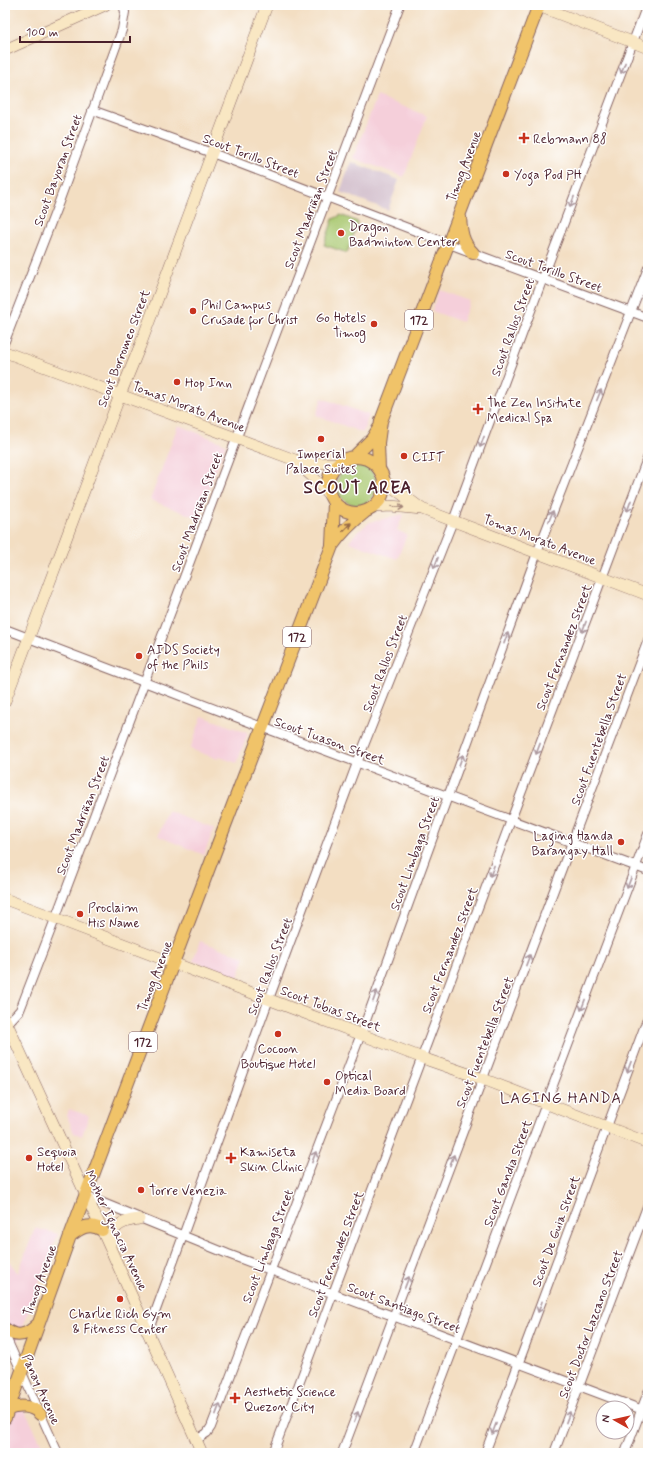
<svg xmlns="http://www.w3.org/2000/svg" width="653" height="1458" viewBox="0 0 653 1458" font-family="Mynerve,sans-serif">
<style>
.built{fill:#f5cfda}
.industrial{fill:#d1bdcb}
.green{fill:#a8c76e;stroke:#79734c}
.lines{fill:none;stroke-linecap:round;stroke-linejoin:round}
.street-casing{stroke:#856260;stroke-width:10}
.secondary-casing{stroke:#856260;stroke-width:12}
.primary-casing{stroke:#856260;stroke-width:14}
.street{stroke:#fff;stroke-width:8}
.secondary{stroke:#f9e7c3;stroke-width:11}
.primary{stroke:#f0c369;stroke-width:12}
.oneway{stroke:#ae9aa0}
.oneway2{stroke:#a28377}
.oneway3{stroke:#956947}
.poi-dot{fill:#c8321e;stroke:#fff;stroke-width:1.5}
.labels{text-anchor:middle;stroke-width:3;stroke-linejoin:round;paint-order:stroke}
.shield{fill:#fff;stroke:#80626b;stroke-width:1}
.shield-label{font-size:12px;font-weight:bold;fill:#4a1f2b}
.poi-label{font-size:13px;fill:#4a1f2b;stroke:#fff;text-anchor:start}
.street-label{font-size:13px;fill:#4a1f2b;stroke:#fff}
.quarter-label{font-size:15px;letter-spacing:1px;fill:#4a1f2b;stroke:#fff}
.district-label{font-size:17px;font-weight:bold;letter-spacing:1px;fill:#4a1f2b;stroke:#fff}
</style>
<rect width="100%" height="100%" fill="#fff"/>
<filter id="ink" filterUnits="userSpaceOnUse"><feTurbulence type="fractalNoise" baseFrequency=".025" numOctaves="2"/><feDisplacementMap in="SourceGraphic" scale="8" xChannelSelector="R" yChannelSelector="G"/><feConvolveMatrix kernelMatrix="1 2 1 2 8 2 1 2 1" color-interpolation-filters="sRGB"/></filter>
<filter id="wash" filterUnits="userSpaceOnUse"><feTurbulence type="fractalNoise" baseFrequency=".012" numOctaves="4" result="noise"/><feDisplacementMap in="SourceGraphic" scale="16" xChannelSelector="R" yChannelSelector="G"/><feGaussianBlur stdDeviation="0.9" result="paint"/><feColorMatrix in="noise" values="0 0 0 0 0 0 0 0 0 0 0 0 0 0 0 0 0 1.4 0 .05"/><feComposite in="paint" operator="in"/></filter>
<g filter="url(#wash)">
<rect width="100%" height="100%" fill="#f3dec2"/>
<!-- built -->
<path class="built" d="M 377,96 L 427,116 L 404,177 L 353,158 Z
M 439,290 L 470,301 L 462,322 L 432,311 Z
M 322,398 L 369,415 L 363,433 L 316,415 Z
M 178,425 L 226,444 L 198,518 L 150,500 Z
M 404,514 L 397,530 L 407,535 L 397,559 L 349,542 L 356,533 L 370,522 Z
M 202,716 L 248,733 L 237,763 L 219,757 L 218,759 L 190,749 Z
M 168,811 L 214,829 L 204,855 L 158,836 Z
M 200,941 L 245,957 L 238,977 L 193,961 Z
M 69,1109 L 89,1116 L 82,1136 L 74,1133 L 67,1116 Z
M 35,1228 L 58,1234 L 6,1372 L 46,1453 L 5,1453 L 5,1256 L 18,1273 Z"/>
<!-- industrial -->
<path class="industrial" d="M 351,162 L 399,180 L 388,210 L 340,192 Z"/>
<!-- green -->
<path class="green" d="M 341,215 L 358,222 L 347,253 L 324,245 L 333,219 Z
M337 485a20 20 0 1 1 40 0a20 20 0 1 1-40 0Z"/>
</g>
<g filter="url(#ink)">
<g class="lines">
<!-- street casing -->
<g class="street-casing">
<path id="street" d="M 92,110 L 212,153 L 473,253 L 648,318
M 5,341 L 59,202 L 122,30 L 125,12 L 123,5
M 5,629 L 262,727 L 648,871
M 7,1024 L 20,1010 L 52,927 L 400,5
M 86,1196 L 228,1254 L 648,1412
M 148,1332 L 269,999 L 357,763 L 453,521 L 543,278 L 647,5
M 5,1335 L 58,1453
M 196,1440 L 207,1433 L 211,1427 L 361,1034 L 537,553 L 648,268
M 273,1453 L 648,456
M 342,1453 L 648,640
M 414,1453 L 648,834
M 485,1453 L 648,1017
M 554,1453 L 648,1204
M 625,1453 L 648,1392"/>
</g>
<!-- secondary casing -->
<g class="secondary-casing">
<path id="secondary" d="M 536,5 L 648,48
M 5,50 L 105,5
M 5,352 L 295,460 L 315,463 L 338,463
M 295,461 L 314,478 L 330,496
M 384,481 L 422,509
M 374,507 L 390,506 L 422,509 L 648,595
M 5,701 L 120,395 L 140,346 L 267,5
M 5,899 L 428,1060 L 483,1079 L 648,1143
M 5,1019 L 102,1230 L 202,1453
M 110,1248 C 110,1227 120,1221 139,1219"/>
</g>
<!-- primary casing -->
<g class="primary-casing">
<path id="primary" d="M 460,217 C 461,231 462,242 473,253
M328 485a28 28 0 1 1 56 0a28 28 0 1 1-56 0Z
M 354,457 L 372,439 L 379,428
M 379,469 L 378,443 L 381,421 L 539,5
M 332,545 L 334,503
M 70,1236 C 80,1228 89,1222 102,1230
M 5,1329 C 17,1339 27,1335 37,1325
M 8,1409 C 19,1405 32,1405 40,1414
M 5,1418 L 70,1236 L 221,836 L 332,546 C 342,532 352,522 365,512"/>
</g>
<!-- street -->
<use href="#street" class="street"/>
<!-- secondary -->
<use href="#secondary" class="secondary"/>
<!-- primary -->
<use href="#primary" class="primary"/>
</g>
<!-- one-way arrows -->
<defs><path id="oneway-shaft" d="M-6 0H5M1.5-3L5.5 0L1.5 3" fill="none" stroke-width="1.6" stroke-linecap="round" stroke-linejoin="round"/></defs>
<g class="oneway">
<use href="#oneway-shaft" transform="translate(623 68) rotate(111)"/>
<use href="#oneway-shaft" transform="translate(572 202) rotate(111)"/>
<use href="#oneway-shaft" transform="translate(599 395) rotate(-68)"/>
<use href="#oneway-shaft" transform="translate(482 442) rotate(111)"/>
<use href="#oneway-shaft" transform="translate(629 506) rotate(110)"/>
<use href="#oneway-shaft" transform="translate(551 516) rotate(-68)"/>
<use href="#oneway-shaft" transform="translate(436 563) rotate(111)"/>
<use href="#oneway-shaft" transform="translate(584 627) rotate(111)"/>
<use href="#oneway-shaft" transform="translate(506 638) rotate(-70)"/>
<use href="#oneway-shaft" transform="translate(538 749) rotate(111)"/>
<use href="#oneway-shaft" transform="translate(461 760) rotate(-70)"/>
<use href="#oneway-shaft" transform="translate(492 871) rotate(111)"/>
<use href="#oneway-shaft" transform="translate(629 883) rotate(111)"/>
<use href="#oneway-shaft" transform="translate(528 960) rotate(-69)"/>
<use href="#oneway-shaft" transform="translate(375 996) rotate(-70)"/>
<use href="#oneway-shaft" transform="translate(583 1005) rotate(111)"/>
<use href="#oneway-shaft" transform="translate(629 1067) rotate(111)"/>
<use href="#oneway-shaft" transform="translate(314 1157) rotate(-69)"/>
<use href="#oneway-shaft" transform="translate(452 1160) rotate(-69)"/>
<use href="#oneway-shaft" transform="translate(407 1282) rotate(-69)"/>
<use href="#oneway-shaft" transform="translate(540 1307) rotate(110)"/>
<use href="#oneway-shaft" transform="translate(218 1409) rotate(-69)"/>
<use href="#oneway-shaft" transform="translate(356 1417) rotate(-69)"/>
<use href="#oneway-shaft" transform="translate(568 1417) rotate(-69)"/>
<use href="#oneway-shaft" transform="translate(494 1429) rotate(111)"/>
</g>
<use class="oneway2" href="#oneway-shaft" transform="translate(398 507) rotate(5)"/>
<use class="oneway3" href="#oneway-shaft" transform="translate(347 527) rotate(-46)"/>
</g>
<!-- markers -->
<g class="poi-dot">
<path d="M522 132h4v4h4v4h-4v4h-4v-4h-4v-4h4z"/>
<circle cx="506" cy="174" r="4"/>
<circle cx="341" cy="233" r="4"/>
<circle cx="193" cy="311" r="4"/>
<circle cx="374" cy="324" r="4"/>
<circle cx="177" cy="382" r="4"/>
<path d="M476 403h4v4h4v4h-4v4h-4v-4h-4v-4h4z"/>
<circle cx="321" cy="439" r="4"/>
<circle cx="404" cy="456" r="4"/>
<circle cx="139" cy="656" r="4"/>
<circle cx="621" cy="842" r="4"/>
<circle cx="80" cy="914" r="4"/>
<circle cx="278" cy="1034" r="4"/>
<circle cx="327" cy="1082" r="4"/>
<circle cx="29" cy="1158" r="4"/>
<path d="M229 1152h4v4h4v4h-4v4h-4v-4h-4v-4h4z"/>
<circle cx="141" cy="1190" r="4"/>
<circle cx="120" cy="1299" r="4"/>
<path d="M233 1392h4v4h4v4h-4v4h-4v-4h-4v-4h4z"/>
</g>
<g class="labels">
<!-- shield labels -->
<g class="shield">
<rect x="405" y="310" width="28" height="20" rx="3"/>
<rect x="283" y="627" width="28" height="20" rx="3"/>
<rect x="129" y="1032" width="28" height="20" rx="3"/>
</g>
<g class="shield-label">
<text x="419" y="324">172</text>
<text x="297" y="641">172</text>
<text x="143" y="1046">172</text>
</g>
<!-- poi labels -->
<g class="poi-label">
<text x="533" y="143">Rebmann 88</text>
<text x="514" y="179">Yoga Pod PH</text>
<text x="349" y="231">Dragon<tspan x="349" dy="15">Badminton Center</tspan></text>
<text x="201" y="309">Phil Campus<tspan x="201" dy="15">Crusade for Christ</tspan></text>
<text x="366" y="322" text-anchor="end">Go Hotels<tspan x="366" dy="15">Timog</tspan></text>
<text x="185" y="387">Hop Inn</text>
<text x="487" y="407">The Zen Insitute<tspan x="487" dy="15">Medical Spa</tspan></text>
<text x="321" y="458" text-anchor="middle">Imperial<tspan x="321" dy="15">Palace Suites</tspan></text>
<text x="412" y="461">CIIT</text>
<text x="147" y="654">AIDS Society<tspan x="147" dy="15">of the Phils</tspan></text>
<text x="613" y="840" text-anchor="end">Laging Handa<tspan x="613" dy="15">Barangay Hall</tspan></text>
<text x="88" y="912">Proclaim<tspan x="88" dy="15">His Name</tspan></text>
<text x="278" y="1053" text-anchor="middle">Cocoon<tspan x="278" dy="15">Boutique Hotel</tspan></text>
<text x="335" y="1080">Optical<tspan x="335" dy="15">Media Board</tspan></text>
<text x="37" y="1156">Sequoia<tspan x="37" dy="15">Hotel</tspan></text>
<text x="240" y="1156">Kamiseta<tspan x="240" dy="15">Skin Clinic</tspan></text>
<text x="149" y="1195">Torre Venezia</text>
<text x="120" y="1318" text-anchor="middle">Charlie Rich Gym<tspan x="120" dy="15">&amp; Fitness Center</tspan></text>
<text x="244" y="1396">Aesthetic Science<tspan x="244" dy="15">Quezon City</tspan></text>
</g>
<!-- street labels -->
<g class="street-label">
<text transform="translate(251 155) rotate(21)" y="5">Scout Torillo Street</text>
<text transform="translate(463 166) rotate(-69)" y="5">Timog Avenue</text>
<text transform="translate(57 170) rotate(-70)" y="5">Scout Bayoran Street</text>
<text transform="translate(310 209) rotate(-69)" y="5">Scout Madriñan Street</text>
<text transform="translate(554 270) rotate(20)" y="5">Scout Torillo Street</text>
<text transform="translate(512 327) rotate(-70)" y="5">Scout Rallos Street</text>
<text transform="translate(123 348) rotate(-69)" y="5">Scout Borromeo Street</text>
<text transform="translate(189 406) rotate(21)" y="5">Tomas Morato Avenue</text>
<text transform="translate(196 512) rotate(-70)" y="5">Scout Madriñan Street</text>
<text transform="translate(540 539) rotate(21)" y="5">Tomas Morato Avenue</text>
<text transform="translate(563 647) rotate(-69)" y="5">Scout Fernandez Street</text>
<text transform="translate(384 663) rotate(-69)" y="5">Scout Rallos Street</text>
<text transform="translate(598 739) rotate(-70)" y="5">Scout Fuentebella Street</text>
<text transform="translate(330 740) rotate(20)" y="5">Scout Tuason Street</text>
<text transform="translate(82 815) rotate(-69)" y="5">Scout Madriñan Street</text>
<text transform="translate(414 853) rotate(-70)" y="5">Scout Limbaga Street</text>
<text transform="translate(449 950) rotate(-69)" y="5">Scout Fernandez Street</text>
<text transform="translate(269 966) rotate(-69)" y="5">Scout Rallos Street</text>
<text transform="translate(154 976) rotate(-69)" y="5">Timog Avenue</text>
<text transform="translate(331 1008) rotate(21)" y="5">Scout Tobias Street</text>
<text transform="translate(484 1042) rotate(-69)" y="5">Scout Fuentebella Street</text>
<text transform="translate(507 1173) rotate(-69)" y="5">Scout Gandia Street</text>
<text transform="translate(117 1230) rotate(65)" y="5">Mother Ignacia Avenue</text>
<text transform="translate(555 1231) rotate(-70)" y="5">Scout De Guia Street</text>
<text transform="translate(267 1246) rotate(-69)" y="5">Scout Limbaga Street</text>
<text transform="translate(335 1254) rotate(-69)" y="5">Scout Fernandez Street</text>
<text transform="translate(39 1280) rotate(-70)" y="5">Timog Avenue</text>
<text transform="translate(404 1307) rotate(21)" y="5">Scout Santiago Street</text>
<text transform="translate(590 1324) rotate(-69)" y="5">Scout Doctor Lazcano Street</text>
<text transform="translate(42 1389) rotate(66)" y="5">Panay Avenue</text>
</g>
<!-- quarter labels -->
<g class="quarter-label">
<text x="561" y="1103">LAGING HANDA</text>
</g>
<!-- district labels -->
<g class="district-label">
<text x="358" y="493">SCOUT AREA</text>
</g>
</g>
<!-- margin -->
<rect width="653" height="1458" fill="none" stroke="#fff" stroke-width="20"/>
<!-- north arrow -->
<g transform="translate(615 1420) rotate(278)"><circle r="19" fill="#ffffff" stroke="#b7a5aa"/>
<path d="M0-3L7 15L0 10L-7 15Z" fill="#c8321e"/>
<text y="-6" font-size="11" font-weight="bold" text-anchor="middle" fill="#4a1f2b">N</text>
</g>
<!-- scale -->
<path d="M20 36v6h110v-6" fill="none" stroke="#4a1f2b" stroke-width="2"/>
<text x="26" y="36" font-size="12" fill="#4a1f2b" stroke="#ffffff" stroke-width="3" paint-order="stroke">100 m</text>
</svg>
